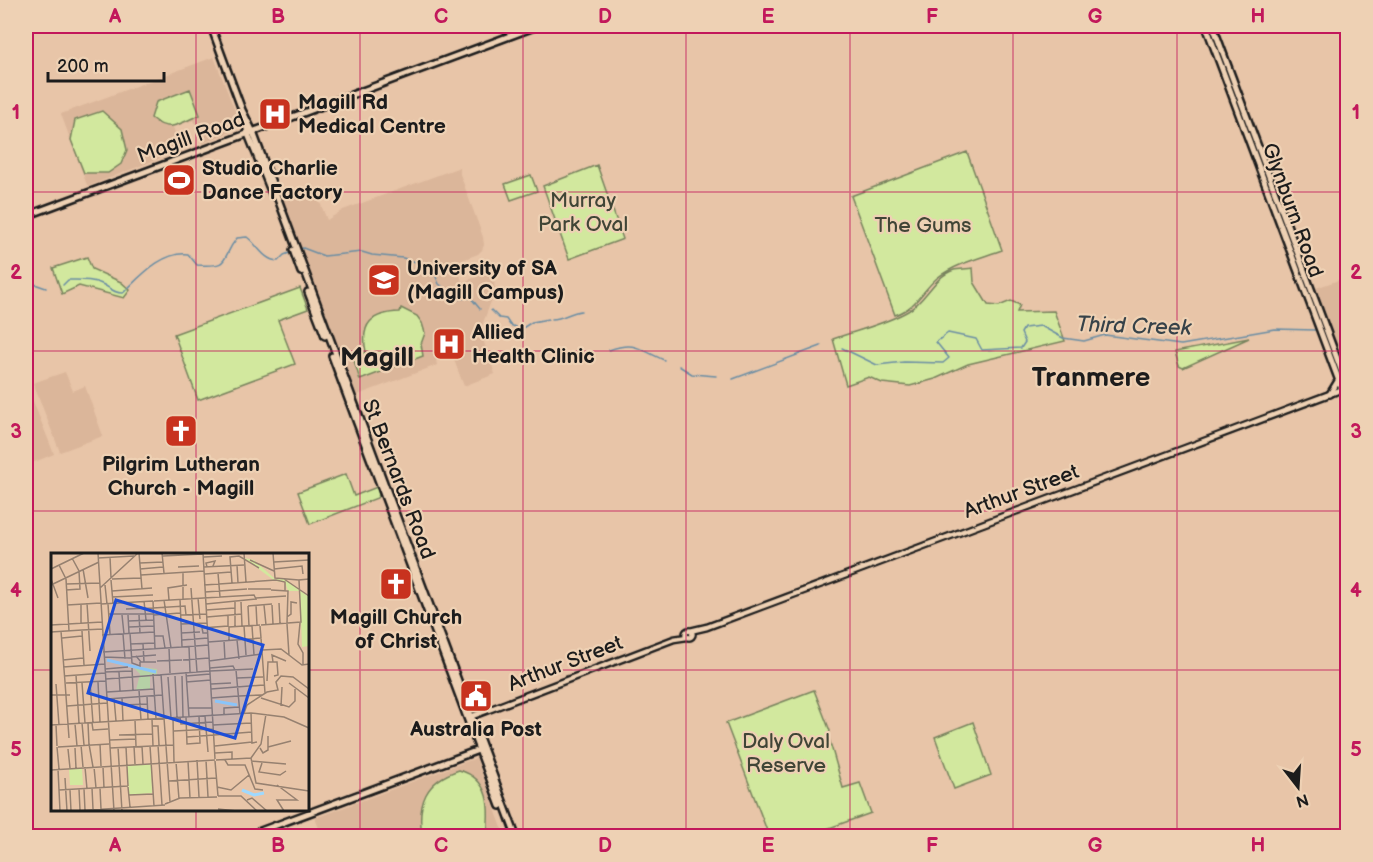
<svg xmlns="http://www.w3.org/2000/svg" width="1373" height="862" viewBox="0 0 1373 862" font-family="'Balsamiq Sans',sans-serif">
<style>
.built{fill:#dbb69a}
.green{fill:#d2e89e;stroke:#77825d;stroke-width:1.5}
.lines{fill:none;stroke-linecap:round;stroke-linejoin:round}
.stream{stroke:#6a8da4;stroke-width:1.5}
.tertiary-casing{stroke:#1c1c1c;stroke-width:9}
.secondary-casing{stroke:#1c1c1c;stroke-width:10}
.tertiary{stroke:#eed1b4;stroke-width:4.5}
.secondary{stroke:#eed1b4;stroke-width:5}
.grid{fill:none;stroke:#c2185b;stroke-width:1.5;stroke-opacity:0.55}
.labels{text-anchor:middle;stroke-width:4.5;stroke-linejoin:round;paint-order:stroke}
.poi-label{font-size:21px;font-weight:bold;fill:#1c1c1c;stroke:#eed1b4;text-anchor:start}
.street-label{font-size:21px;fill:#1c1c1c;stroke:#eed1b4}
.park-label{font-size:21px;fill:#404536;stroke:#eed1b4}
.water-label{font-size:22px;font-style:italic;fill:#364249;stroke:#eed1b4}
.district-label{font-size:27px;font-weight:bold;fill:#1c1c1c;stroke:#eed1b4}
.inset-river{fill:none;stroke:#9ed9ff;stroke-width:3}
.inset-road{fill:none;stroke:#968170;stroke-width:1.5}
.view{fill:#1d4ed8;fill-opacity:0.15;stroke:#1d4ed8;stroke-width:3}
.inset-edge{fill:none;stroke:#1c1c1c;stroke-width:3}
.neatline{fill:none;stroke:#c2185b;stroke-width:2}
.grid-label{font-size:20px;text-anchor:middle;font-weight:bold;fill:#c2185b}
</style>
<rect width="100%" height="100%" fill="#e8c5a8"/>
<filter id="ink" filterUnits="userSpaceOnUse"><feTurbulence type="fractalNoise" baseFrequency=".0167" numOctaves="2"/><feDisplacementMap in="SourceGraphic" scale="12" xChannelSelector="R" yChannelSelector="G"/><feConvolveMatrix kernelMatrix="1 2 1 2 8 2 1 2 1" color-interpolation-filters="sRGB"/></filter>
<g filter="url(#ink)">
<!-- built -->
<path class="built" d="M 214,57 L 237,116 L 226,120 L 230,132 L 203,143 L 194,120 L 173,127 L 181,150 L 89,186 L 87,185 L 61,114 Z
M 460,167 L 460,174 L 483,237 L 484,245 L 482,250 L 478,254 L 457,262 L 462,282 L 493,271 L 495,291 L 480,331 L 495,374 L 464,386 L 452,355 L 436,360 L 437,365 L 355,396 L 350,394 L 280,199 L 285,195 L 313,185 L 327,220 L 343,210 Z
M 1347,277 L 1348,277 L 1347,374 L 1316,288 Z
M 65,372 L 73,391 L 85,386 L 103,436 L 60,452 L 33,383 Z
M 26,386 L 27,386 L 54,454 L 32,463 L 26,446 Z
M 476,758 L 505,836 L 322,836 L 315,818 Z"/>
<!-- green -->
<path class="green" d="M 190,89 L 200,115 C 179,123 170,134 151,118 L 156,102 Z
M 102,111 L 122,129 L 127,150 L 121,164 L 108,173 L 84,173 L 71,140 L 75,120 Z
M 967,152 L 1002,250 C 980,258 955,264 937,278 C 921,292 917,307 895,315 L 851,196 Z
M 597,165 L 623,239 L 569,259 L 543,186 Z
M 531,175 L 537,191 L 511,200 L 505,184 Z
M 87,257 L 92,269 L 121,282 L 130,290 L 124,298 L 79,286 L 62,294 L 53,268 Z
M 973,268 L 974,282 L 988,305 L 999,306 L 1011,301 L 1020,305 L 1017,312 L 1054,311 L 1065,341 L 968,364 L 935,379 L 910,386 L 882,383 L 869,377 L 846,385 L 833,339 C 858,330 886,324 908,311 C 926,301 933,277 954,270 C 959,269 967,269 973,268 Z
M 300,288 L 308,309 L 278,320 L 295,364 L 198,400 L 174,334 Z
M 401,308 L 417,316 L 422,323 L 425,333 L 421,344 L 423,356 L 360,380 L 353,357 L 366,352 C 360,323 372,313 400,312 Z
M 1249,338 L 1183,368 L 1179,366 L 1175,352 Z
M 346,474 L 354,496 L 377,487 L 379,495 L 377,498 L 310,524 L 298,492 Z
M 814,690 L 830,731 L 828,735 L 843,788 L 860,783 L 871,813 L 807,836 L 769,836 L 726,723 Z
M 973,722 L 991,775 L 954,789 L 935,737 Z
M 459,770 C 491,779 490,808 487,836 L 422,836 C 417,803 425,781 459,770 Z"/>
<g class="lines">
<!-- stream -->
<path class="stream" d="M 298,250 L 303,248 L 324,256 L 362,252 L 372,255 L 403,258 L 432,267 L 439,284 L 446,289 L 454,299 L 471,298 L 480,309
M 26,281 L 46,288
M 63,285 L 68,280 C 80,280 93,279 104,285 C 111,289 114,293 123,293 C 140,277 162,251 188,254 L 197,265 C 233,267 219,260 237,238 L 247,237 C 258,245 263,260 278,261 L 284,255 L 292,252
M 491,310 L 499,318 L 506,319 L 510,325 L 521,329 L 532,322 L 548,319
M 552,319 C 563,319 570,312 581,311
M 842,348 L 877,365 L 904,362 L 943,363 L 949,358 L 936,342 L 948,333 L 976,339 L 982,350 L 1021,348 L 1025,342 L 1021,333 L 1024,328 L 1041,326 L 1063,338 L 1084,341 L 1105,335 L 1181,345 L 1275,329 L 1315,330
M 609,350 C 636,340 640,350 664,360
M 679,366 L 692,374 L 716,376
M 733,379 L 821,346"/>
<!-- tertiary casing -->
<g class="tertiary-casing">
<path id="tertiary" d="M685.5 634a3.5 3.5 0 1 1 7 0a3.5 3.5 0 1 1-7 0Z
M 690,631 L 707,627 L 1343,389
M 470,717 L 674,639 L 687,637"/>
</g>
<!-- secondary casing -->
<g class="secondary-casing">
<path id="secondary" d="M 211,26 L 242,110 L 253,132 L 516,836
M 1206,26 L 1348,405
M 1213,26 L 1348,388
M 245,120 L 248,134 L 273,196
M 26,216 L 537,26
M 293,250 L 301,272
M 308,292 L 325,336
M 332,356 L 500,806
M 1330,394 L 1338,381
M 247,836 L 481,749"/>
</g>
<!-- tertiary -->
<use href="#tertiary" class="tertiary"/>
<!-- secondary -->
<use href="#secondary" class="secondary"/>
</g>
</g>
<!-- grid -->
<path class="grid" d="M 196,26 L 196,554M 360,26 L 360,836M 523,26 L 523,836M 686,26 L 686,836M 850,26 L 850,836M 1013,26 L 1013,836M 1177,26 L 1177,836M 26,192 L 1348,192M 26,351 L 1348,351M 26,511 L 1348,511M 26,670 L 52,670M 308,670 L 1348,670M 196,810 L 196,836"/>
<!-- icons -->
<defs>
<g id="hospital-square" transform="scale(1.725)"><rect x="-9" y="-9" width="18" height="18" rx="4" fill="#c8321e" stroke="#eed1b4"/><path d="M-5-5h3v3.5h4V-5h3V5h-3V1.5h-4V5h-3Z" fill="#fff"/></g>
<g id="stadium-square" transform="scale(1.725)"><rect x="-9" y="-9" width="18" height="18" rx="4" fill="#c8321e" stroke="#eed1b4"/><path d="M0-5a6.5 5 0 1 0 0 10a6.5 5 0 1 0 0-10ZM-3.5-1.8h7v3.6h-7Z" fill="#fff"/></g>
<g id="university-square" transform="scale(1.725)"><rect x="-9" y="-9" width="18" height="18" rx="4" fill="#c8321e" stroke="#eed1b4"/><path d="M0-5L7-2L0 1L-7-2ZM-4 1L0 2.5L4 1V4Q0 6-4 4Z" fill="#fff"/></g>
<g id="church-square" transform="scale(1.725)"><rect x="-9" y="-9" width="18" height="18" rx="4" fill="#c8321e" stroke="#eed1b4"/><path d="M-1.2-6h2.4v3.5h3.3v2.4h-3.3V6h-2.4V-.1h-3.3v-2.4h3.3Z" fill="#fff"/></g>
<g id="civic-square" transform="scale(1.725)"><rect x="-9" y="-9" width="18" height="18" rx="4" fill="#c8321e" stroke="#eed1b4"/><path d="M-.6-6.5H3V-4.5H.6V-3L4-1V1h2V6H-6V1h2V-1L-.6-3ZM-1.2 2.5V6h2.4V2.5Z" fill="#fff"/></g>
</defs>
<g fill-rule="evenodd">
<use href="#hospital-square" x="275" y="114"/>
<use href="#stadium-square" x="179" y="180"/>
<use href="#university-square" x="384" y="280"/>
<use href="#hospital-square" x="449" y="344"/>
<use href="#church-square" x="181" y="431"/>
<use href="#church-square" x="396" y="584"/>
<use href="#civic-square" x="476" y="696"/>
</g>
<g class="labels">
<!-- poi labels -->
<g class="poi-label">
<text x="298" y="109">Magill Rd<tspan x="298" dy="24">Medical Centre</tspan></text>
<text x="202" y="175">Studio Charlie<tspan x="202" dy="24">Dance Factory</tspan></text>
<text x="407" y="275">University of SA<tspan x="407" dy="24">(Magill Campus)</tspan></text>
<text x="472" y="339">Allied<tspan x="472" dy="24">Health Clinic</tspan></text>
<text x="181" y="471" text-anchor="middle">Pilgrim Lutheran<tspan x="181" dy="24">Church - Magill</tspan></text>
<text x="396" y="624" text-anchor="middle">Magill Church<tspan x="396" dy="24">of Christ</tspan></text>
<text x="476" y="736" text-anchor="middle">Australia Post</text>
</g>
<!-- street labels -->
<g class="street-label">
<text transform="translate(191 137) rotate(-20)" y="7">Magill Road</text>
<text transform="translate(1293 210) rotate(70)" y="7">Glynburn Road</text>
<text transform="translate(399 479) rotate(69)" y="7">St Bernards Road</text>
<text transform="translate(1021 491) rotate(-20)" y="7">Arthur Street</text>
<text transform="translate(565 663) rotate(-21)" y="7">Arthur Street</text>
</g>
<!-- park labels -->
<g class="park-label">
<text x="583" y="207">Murray<tspan x="583" dy="24">Park Oval</tspan></text>
<text x="923" y="232">The Gums</text>
<text x="786" y="748">Daly Oval<tspan x="786" dy="24">Reserve</tspan></text>
</g>
<!-- water labels -->
<g class="water-label">
<text transform="translate(1134 325) rotate(2)" y="8">Third Creek</text>
</g>
<!-- district labels -->
<g class="district-label">
<text x="377" y="366">Magill</text>
<text x="1091" y="386">Tranmere</text>
</g>
</g>
<!-- overview -->
<g transform="translate(51 553)">
<rect width="258" height="258" fill="#e8c5a8"/>
<path d="M 193,5 L 203,7 L 224,26 L 233,26 L 258,44 L 258,93 L 251,94 L 249,38 L 237,38 L 234,29 L 224,28 ZM 81,113 L 106,116 L 106,121 L 99,122 L 99,136 L 85,137 L 89,121 ZM 100,211 L 101,240 L 78,242 L 76,212 ZM 31,215 L 32,232 L 19,232 L 18,216 Z" fill="#d2e89e"/>
<path class="inset-river" d="M 56,107 L 105,119M 164,148 L 186,152M 191,237 L 203,242 L 213,240"/>
<path class="inset-road" d="M 47,0 L 63,258M 88,0 L 91,36M 111,0 L 113,20M 152,0 L 164,206M 193,0 L 195,29M 222,0 L 224,25 L 248,27M 112,3 L 152,1M 59,4 L 60,25M 153,4 L 171,3M 47,5 L 83,3M 199,7 L 223,18M 223,9 L 258,7M 89,10 L 112,9M 8,12 L 15,26 L 18,78M 186,12 L 187,30M 127,14 L 148,13M 153,14 L 193,12M 156,14 L 155,10 L 164,8 L 162,13M 0,16 L 33,0M 32,16 L 37,45M 89,16 L 112,14M 223,16 L 251,13 L 252,21M 132,19 L 132,46M 167,20 L 169,44M 154,21 L 180,19M 90,22 L 153,18M 0,26 L 7,45M 61,26 L 90,25M 233,26 L 258,43M 60,27 L 62,50M 181,30 L 179,4 L 188,3 L 208,15M 15,31 L 49,30M 0,32 L 48,9M 54,32 L 56,51M 153,32 L 225,27 L 234,29 L 234,38M 49,35 L 87,0M 140,35 L 146,119M 197,36 L 220,36M 15,37 L 29,36 L 28,18 L 21,5M 220,37 L 237,38 L 236,70M 61,38 L 101,35M 154,39 L 196,36M 61,44 L 102,42M 147,45 L 149,66M 205,45 L 235,43M 129,46 L 131,94M 113,47 L 120,95M 118,47 L 117,35 L 136,32M 93,48 L 95,67M 102,48 L 104,96M 103,48 L 186,43M 190,49 L 191,73M 36,50 L 39,98M 228,50 L 229,70M 30,51 L 30,70M 50,51 L 102,48M 57,51 L 59,81M 155,51 L 205,46 L 203,42 L 186,43M 16,52 L 50,50M 205,52 L 206,72M 213,52 L 215,72M 221,52 L 222,71M 197,53 L 221,51M 197,53 L 198,73M 102,55 L 134,53 L 135,62M 75,56 L 102,55M 155,57 L 184,55M 58,61 L 103,61M 71,62 L 73,81M 77,62 L 78,80M 88,62 L 89,80M 103,62 L 129,60M 129,62 L 155,61M 156,64 L 191,61M 236,64 L 240,61 L 240,49 L 246,50M 77,68 L 103,67M 249,70 L 247,91 L 252,100 L 252,112M 130,71 L 156,70M 236,71 L 238,102M 0,72 L 51,69M 210,72 L 250,69 L 248,27 L 258,26M 193,73 L 195,102M 201,73 L 203,102M 78,74 L 103,73M 184,74 L 184,49M 31,77 L 52,76M 10,78 L 14,129M 31,78 L 33,112M 0,79 L 31,77M 79,80 L 81,110 L 89,113 L 89,109M 130,80 L 149,79M 156,80 L 152,80 L 151,75 L 177,73 L 177,62M 72,81 L 74,106M 51,82 L 103,79M 104,83 L 112,83 L 114,95M 11,85 L 31,83M 210,85 L 214,140M 131,87 L 157,85M 178,87 L 178,74 L 209,72M 186,87 L 188,106M 173,88 L 174,107M 157,89 L 210,85 L 209,73M 79,91 L 104,90M 92,91 L 93,109M 131,94 L 158,92M 138,94 L 139,119M 118,95 L 119,120M 211,97 L 230,96 L 251,112 L 258,111M 52,99 L 131,94M 85,103 L 90,109 L 105,109M 53,104 L 80,105M 80,104 L 105,102M 12,107 L 32,105M 132,107 L 158,105M 106,108 L 131,107M 158,108 L 211,101M 222,109 L 221,102 L 235,108M 12,114 L 54,111M 81,115 L 82,137M 159,115 L 182,113 L 184,117M 54,116 L 77,114M 185,117 L 189,161M 159,118 L 202,116M 54,119 L 81,118M 68,119 L 69,138M 135,119 L 138,164M 102,121 L 105,166M 110,121 L 113,165M 25,122 L 28,170M 13,123 L 54,120M 124,123 L 126,164M 131,123 L 132,164M 135,123 L 159,121M 117,124 L 120,165M 186,125 L 212,124M 55,126 L 159,118M 216,128 L 217,109 L 226,109 L 227,122 L 223,123M 14,129 L 18,185M 39,129 L 42,170M 47,129 L 49,169M 135,129 L 160,127M 15,130 L 55,128M 31,130 L 34,170M 238,130 L 258,145M 5,131 L 8,172M 160,131 L 180,130M 160,136 L 213,132M 88,137 L 90,167M 56,139 L 103,136M 0,142 L 19,142M 96,143 L 97,166M 188,143 L 211,142M 63,145 L 65,168M 71,145 L 72,168M 160,145 L 187,143M 210,145 L 238,154 L 244,148 L 244,136M 56,146 L 111,142M 72,152 L 96,151M 16,153 L 56,150M 230,153 L 231,134M 137,155 L 161,155M 193,160 L 196,152 L 216,139 L 227,137 L 225,129 L 230,123 L 242,124 L 258,136M 200,160 L 201,190 L 206,189M 215,161 L 210,191 L 200,205 L 205,230 L 258,238M 173,162 L 173,155 L 188,154M 154,163 L 157,199M 129,164 L 130,171 L 162,169M 135,164 L 136,191 L 149,190 L 148,163M 113,165 L 119,249M 122,165 L 123,209M 101,166 L 102,193M 84,167 L 85,193M 31,170 L 33,192M 37,170 L 38,192M 41,170 L 42,177 L 57,176M 24,171 L 26,193M 0,172 L 200,160 L 233,164 L 258,175M 5,172 L 6,193M 162,172 L 200,170M 101,173 L 107,173 L 108,192M 123,178 L 162,176M 68,182 L 102,181M 163,182 L 201,179M 136,184 L 163,182M 59,187 L 85,186M 38,191 L 42,214M 49,191 L 50,213M 30,192 L 32,214M 107,192 L 111,252M 83,193 L 84,211M 91,193 L 92,211M 99,193 L 103,253M 164,193 L 201,189M 6,194 L 8,216M 7,194 L 58,191M 67,194 L 71,258M 75,194 L 77,233M 217,194 L 240,188M 24,195 L 25,215M 59,195 L 122,192M 209,195 L 212,200 L 217,197 L 217,183M 17,196 L 19,215M 164,200 L 181,199 L 181,206M 146,207 L 148,244M 155,207 L 157,244M 165,207 L 200,205M 174,207 L 177,212 L 194,212 L 204,236 L 212,237M 137,208 L 139,245M 164,208 L 167,243M 200,208 L 235,211M 125,209 L 128,246M 211,210 L 208,219 L 229,222 L 235,218M 34,214 L 36,236M 43,214 L 45,235M 52,214 L 53,235M 7,216 L 9,258M 0,217 L 164,207M 14,225 L 16,258M 118,228 L 165,225M 226,232 L 246,247 L 226,247 L 233,258M 77,234 L 79,254M 166,234 L 180,237 L 198,222M 41,235 L 42,256M 49,235 L 50,256M 28,236 L 29,257M 33,236 L 34,257M 8,237 L 77,233M 19,237 L 20,258M 78,242 L 102,241M 167,243 L 190,243 L 206,258M 196,247 L 201,245 L 216,258M 114,251 L 129,245 L 166,244M 167,256 L 186,258M 24,258 L 114,252"/>
<path class="view" d="M 65,47 L 212,92 L 184,185 L 37,140 Z"/>
<rect width="258" height="258" class="inset-edge"/>
</g>
<!-- margin -->
<rect width="1373" height="862" fill="none" stroke="#eed1b4" stroke-width="66"/>
<!-- north arrow -->
<g transform="translate(1298 787) rotate(163)" stroke="#eed1b4" stroke-width="4.5" paint-order="stroke">
<path d="M0-4.5L10 22L0 15L-10 22Z" fill="#1c1c1c"/>
<text y="-9" font-size="16" font-weight="bold" text-anchor="middle" fill="#1c1c1c">N</text>
</g>
<!-- scale -->
<path d="M48 72v9h116v-9" fill="none" stroke="#1c1c1c" stroke-width="3"/>
<text x="57" y="72" font-size="18" fill="#1c1c1c" stroke="#eed1b4" stroke-width="4.5" paint-order="stroke">200 m</text>
<rect x="33" y="33" width="1307" height="796" class="neatline"/>
<g class="grid-label">
<text x="115" y="23">A</text>
<text x="278" y="23">B</text>
<text x="441" y="23">C</text>
<text x="605" y="23">D</text>
<text x="768" y="23">E</text>
<text x="932" y="23">F</text>
<text x="1095" y="23">G</text>
<text x="1258" y="23">H</text>
<text x="16" y="119">1</text>
<text x="1356" y="119">1</text>
<text x="16" y="279">2</text>
<text x="1356" y="279">2</text>
<text x="16" y="438">3</text>
<text x="1356" y="438">3</text>
<text x="16" y="597">4</text>
<text x="1356" y="597">4</text>
<text x="16" y="756">5</text>
<text x="1356" y="756">5</text>
<text x="115" y="852">A</text>
<text x="278" y="852">B</text>
<text x="441" y="852">C</text>
<text x="605" y="852">D</text>
<text x="768" y="852">E</text>
<text x="932" y="852">F</text>
<text x="1095" y="852">G</text>
<text x="1258" y="852">H</text>
</g>
</svg>
